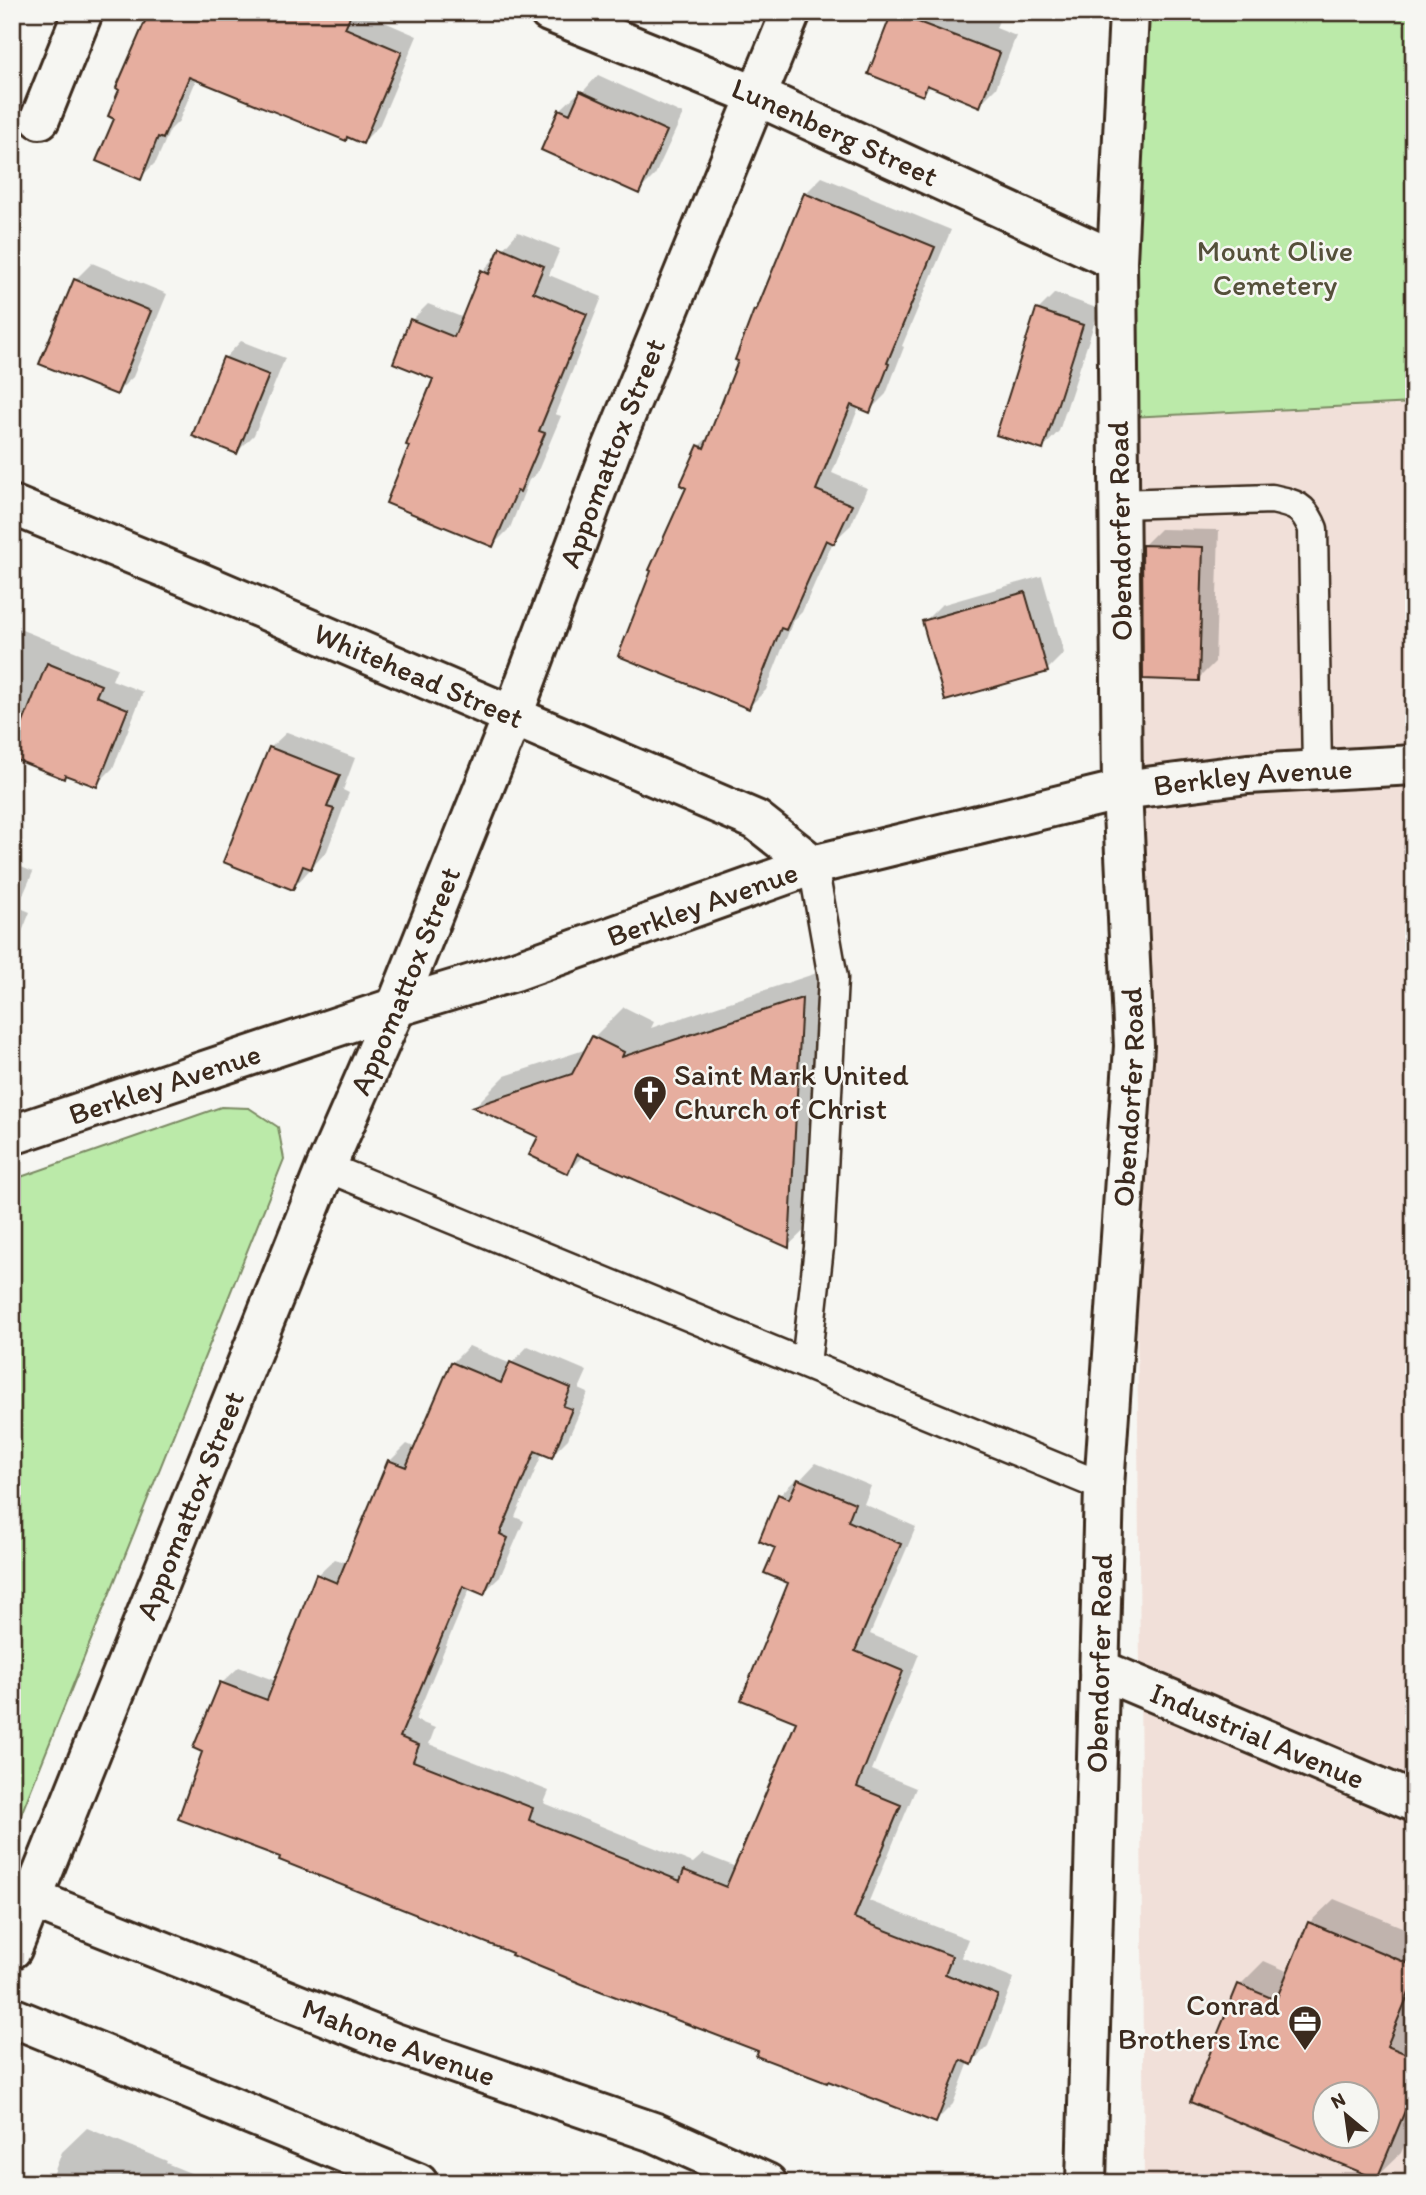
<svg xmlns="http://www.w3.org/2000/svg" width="1426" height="2195" viewBox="0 0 1426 2195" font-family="Itim,sans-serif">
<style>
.built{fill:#f1e0d9;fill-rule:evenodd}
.green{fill:#bbeaa9;stroke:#7b8a64;stroke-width:2}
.shadow{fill:#0003;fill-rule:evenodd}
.building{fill:#e6ae9f;stroke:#3b2a1e;stroke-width:2;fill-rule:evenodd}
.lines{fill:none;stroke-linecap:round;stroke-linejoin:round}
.service-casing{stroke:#3b2a1e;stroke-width:33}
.minor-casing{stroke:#3b2a1e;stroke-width:44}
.tertiary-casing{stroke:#3b2a1e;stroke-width:44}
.service{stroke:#f6f6f2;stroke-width:28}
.minor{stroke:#f6f6f2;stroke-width:38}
.tertiary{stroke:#f6f6f2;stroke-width:38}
.labels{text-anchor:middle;stroke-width:5;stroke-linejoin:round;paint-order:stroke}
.street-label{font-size:30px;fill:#3b2a1e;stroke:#f6f6f2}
.park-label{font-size:30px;fill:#55503a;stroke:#f6f6f2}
.poi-label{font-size:30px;fill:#3b2a1e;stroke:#f6f6f2;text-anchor:start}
</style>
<rect width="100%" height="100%" fill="#f6f6f2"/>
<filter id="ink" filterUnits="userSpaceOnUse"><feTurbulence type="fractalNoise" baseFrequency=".0143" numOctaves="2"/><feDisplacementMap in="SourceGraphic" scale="14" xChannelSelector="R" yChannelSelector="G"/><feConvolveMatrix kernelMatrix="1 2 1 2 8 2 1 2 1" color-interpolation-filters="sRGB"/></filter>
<g filter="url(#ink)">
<!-- built -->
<path class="built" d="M 1414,403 L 1414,2183 L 1144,2183 L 1130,417 ZM 1324,2094 L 1366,2094 L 1366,2136 L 1324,2136 Z"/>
<!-- green -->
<path class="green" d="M 1148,12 L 1414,12 L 1414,403 L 1130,417 Z
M 221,1107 L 249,1108 L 278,1127 L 284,1159 L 12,1837 L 12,1180 Z"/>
<!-- shadow -->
<path class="shadow" d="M 151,12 L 361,12 L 417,36 L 379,126 L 363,142 L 348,136 L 345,139 L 197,78 L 179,121 L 170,130 L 156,162 L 140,178 L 116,118 Z
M 894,12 L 1002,12 L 996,28 L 1016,36 L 996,88 L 979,105 L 932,85 L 923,94 L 871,73 Z
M 598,75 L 683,114 L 655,175 L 638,192 L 560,110 L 577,94 L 580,95 Z
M 822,177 L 951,230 L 902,346 L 904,347 L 886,394 L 869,411 L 859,407 L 832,473 L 867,488 L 851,525 L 833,542 L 802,612 L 793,621 L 766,690 L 749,707 L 688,487 L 699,446 L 711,434 L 741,360 L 755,311 L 760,307 L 805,194 Z
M 518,232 L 560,249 L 549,275 L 602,297 L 555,414 L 561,416 L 537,473 L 529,480 L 510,528 L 493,545 L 436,378 L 412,320 L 428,304 L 464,318 L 483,271 Z
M 92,263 L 167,294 L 133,377 L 116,393 L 75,280 Z
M 1055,293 L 1099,309 L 1059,431 L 1043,448 L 1038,310 Z
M 241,341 L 285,358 L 254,435 L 237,452 L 194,435 L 225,358 Z
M 1160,529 L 1219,530 L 1215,662 L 1198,679 L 1143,546 Z
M 1042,576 L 1064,653 L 1047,670 L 924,622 L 941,605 Z
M 12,626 L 117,668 L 112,680 L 143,692 L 113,768 L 96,785 L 67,774 L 64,777 L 12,756 Z
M 287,732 L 355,758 L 343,790 L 349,793 L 327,851 L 293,888 L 270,748 Z
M 12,863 L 33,872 L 18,907 L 30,912 L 12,957 Z
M 832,968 L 819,1216 L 788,1246 L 584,1155 L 567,1172 L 541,1137 L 475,1106 L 505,1076 L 587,1049 L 594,1037 L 624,1007 L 654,1022 L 651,1028 Z
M 469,1346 L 511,1364 L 528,1346 L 587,1371 L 579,1389 L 588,1393 L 568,1439 L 551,1456 L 543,1452 L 515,1517 L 524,1521 L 500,1577 L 483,1593 L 470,1588 L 415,1720 L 435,1728 L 429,1744 L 549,1791 L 544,1803 L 693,1863 L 703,1854 L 736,1867 L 798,1721 L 790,1582 L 777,1547 L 780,1495 L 797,1478 L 800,1480 L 816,1463 L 871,1486 L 864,1504 L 916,1527 L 870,1634 L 919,1654 L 872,1770 L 916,1788 L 869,1901 L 968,1939 L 961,1957 L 1014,1978 L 988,2046 L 971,2063 L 969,2062 L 953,2104 L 936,2121 L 514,1952 L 282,1856 L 205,1752 L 222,1683 L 239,1667 L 276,1681 L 318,1575 L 335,1559 L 347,1563 L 390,1461 L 407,1444 L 416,1448 L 452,1363 Z
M 1334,1899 L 1414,1932 L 1414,2013 L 1410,2022 L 1414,2023 L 1414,2121 L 1401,2153 L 1376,2177 L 1192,2101 L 1240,1985 L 1264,1961 L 1289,1972 L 1309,1923 ZM 1324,2094 L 1366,2094 L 1366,2136 L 1324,2136 Z
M 87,2128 L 167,2161 L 166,2163 L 215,2183 L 50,2183 L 62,2152 Z"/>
<!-- building -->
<path class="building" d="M 149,12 L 352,12 L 345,28 L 402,52 L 363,144 L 347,137 L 346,141 L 189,77 L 163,139 L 158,137 L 141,180 L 96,161 L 114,119 L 108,116 L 119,90 L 116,88 Z
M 892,12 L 1000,53 L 980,107 L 927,85 L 923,96 L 868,74 Z
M 580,91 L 667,131 L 639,194 L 541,150 L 559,109 L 570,114 Z
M 804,193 L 935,247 L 887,363 L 889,364 L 870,413 L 851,405 L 816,490 L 852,505 L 834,544 L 826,540 L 786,630 L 781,628 L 749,709 L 618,656 L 651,571 L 649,570 L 686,488 L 680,485 L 698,445 L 704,448 L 738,361 L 735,360 L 754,310 L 756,311 Z
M 500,247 L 544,266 L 533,292 L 587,314 L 539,431 L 545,433 L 520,492 L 517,491 L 493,547 L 386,503 L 409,446 L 406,445 L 433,379 L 393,363 L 410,319 L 454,337 L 481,270 L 489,274 Z
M 74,279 L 151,311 L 117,395 L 39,364 Z
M 1036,309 L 1083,325 L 1043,450 L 996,435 Z
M 223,357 L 269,375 L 237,454 L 192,436 Z
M 1142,545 L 1203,547 L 1199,681 L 1143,679 Z
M 1025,592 L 1048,672 L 945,701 L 922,621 Z
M 47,663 L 101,685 L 96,696 L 128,709 L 97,787 L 65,775 L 64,779 L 12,758 L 12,750 Z
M 269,747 L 340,775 L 327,807 L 334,809 L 311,869 L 303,866 L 293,890 L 223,862 Z
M 802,998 L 789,1248 L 577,1154 L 568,1174 L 529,1155 L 538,1137 L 472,1107 L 572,1074 L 592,1036 L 624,1052 L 622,1057 Z
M 451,1362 L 501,1383 L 510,1362 L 571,1388 L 563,1406 L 572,1409 L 552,1458 L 535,1451 L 500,1534 L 508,1538 L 484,1595 L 463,1586 L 400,1737 L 419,1745 L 413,1761 L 533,1808 L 529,1820 L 680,1881 L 684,1870 L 726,1887 L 796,1722 L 741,1700 L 788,1583 L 764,1573 L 775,1548 L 759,1541 L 778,1494 L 789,1499 L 798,1479 L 855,1503 L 848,1521 L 901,1544 L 855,1651 L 903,1671 L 857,1787 L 901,1805 L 854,1918 L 952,1956 L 945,1974 L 998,1995 L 972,2065 L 961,2060 L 936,2123 L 828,2081 L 827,2083 L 756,2056 L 758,2051 L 582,1984 L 511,1955 L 512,1953 L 279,1860 L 280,1857 L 178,1819 L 202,1752 L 193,1748 L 220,1682 L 267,1700 L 316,1574 L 337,1583 L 388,1460 L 406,1467 Z
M 1308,1922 L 1414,1966 L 1414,1981 L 1387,2046 L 1414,2057 L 1414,2089 L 1377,2179 L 1190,2102 L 1238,1984 L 1276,2000 ZM 1325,2094 L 1367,2094 L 1367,2136 L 1325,2136 Z"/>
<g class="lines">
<!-- service casing -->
<g class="service-casing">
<path id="service" d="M 1119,504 L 1272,499 C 1295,504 1304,506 1313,529 L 1317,770
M 326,1167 L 1104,1487
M 806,1364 L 819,1247 L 833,978 L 813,865"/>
</g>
<!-- minor casing -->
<g class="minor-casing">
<g id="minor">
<path id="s1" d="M 549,12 L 757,96 L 1117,261"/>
<path d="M 40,119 L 83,12"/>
<path id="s2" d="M 12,505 L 190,578 L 756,820 L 813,865"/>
<path d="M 1122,790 L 1117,261 L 1129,12"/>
<path id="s3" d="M 1099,1669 L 1414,1802"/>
<path id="s4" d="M 32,1899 L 392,2042 L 656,2133 L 767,2183"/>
<path id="s5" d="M 12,1949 L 326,1167 L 396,1007 L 513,715 L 611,451 L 791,12"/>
<path d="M 12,2017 L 418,2183"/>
</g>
</g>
<!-- tertiary casing -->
<g class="tertiary-casing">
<g id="tertiary">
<path id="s6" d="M 12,1135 L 396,1007 L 515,971 L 813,865 L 1122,790 L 1248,774 L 1414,765"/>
<path id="s7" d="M 1086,2183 L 1104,1487 L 1134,1046 L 1122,790"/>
</g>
</g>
<!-- service -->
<use href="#service" class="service"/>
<!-- minor -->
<use href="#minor" class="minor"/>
<!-- tertiary -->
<use href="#tertiary" class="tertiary"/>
</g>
</g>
<!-- icons -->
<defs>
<g id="church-pin" transform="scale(1.75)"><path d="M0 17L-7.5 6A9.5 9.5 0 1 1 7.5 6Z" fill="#3b2a1e" stroke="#f6f6f2"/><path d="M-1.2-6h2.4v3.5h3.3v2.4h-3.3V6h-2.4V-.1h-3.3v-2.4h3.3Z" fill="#fff"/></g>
<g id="office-pin" transform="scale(1.75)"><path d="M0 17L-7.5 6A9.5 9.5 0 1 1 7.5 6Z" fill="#3b2a1e" stroke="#f6f6f2"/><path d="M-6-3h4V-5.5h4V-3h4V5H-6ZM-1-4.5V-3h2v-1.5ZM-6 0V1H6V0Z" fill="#fff"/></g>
</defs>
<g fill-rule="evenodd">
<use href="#church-pin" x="650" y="1092"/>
<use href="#office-pin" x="1305" y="2022"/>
</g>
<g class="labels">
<!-- street labels -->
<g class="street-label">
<text dy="10" stroke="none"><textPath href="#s1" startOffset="310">Lunenberg Street</textPath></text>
<text dy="10" stroke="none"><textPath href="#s5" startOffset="1612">Appomattox Street</textPath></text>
<text transform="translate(1120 531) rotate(-91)" y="10">Obendorfer Road</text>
<text dy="10" stroke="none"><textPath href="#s2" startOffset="441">Whitehead Street</textPath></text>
<text dy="10" stroke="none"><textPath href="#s6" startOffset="1295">Berkley Avenue</textPath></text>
<text dy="10" stroke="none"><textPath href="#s6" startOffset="728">Berkley Avenue</textPath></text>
<text dy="10" stroke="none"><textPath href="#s5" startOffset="1045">Appomattox Street</textPath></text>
<text dy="10" stroke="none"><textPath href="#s6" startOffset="161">Berkley Avenue</textPath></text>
<text dy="10" stroke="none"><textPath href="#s7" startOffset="1087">Obendorfer Road</textPath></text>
<text dy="10" stroke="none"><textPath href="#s5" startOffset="478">Appomattox Street</textPath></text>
<text dy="10" stroke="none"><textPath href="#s7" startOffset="520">Obendorfer Road</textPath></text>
<text dy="10" stroke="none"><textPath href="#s3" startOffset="172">Industrial Avenue</textPath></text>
<text dy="10" stroke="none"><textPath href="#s4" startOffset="394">Mahone Avenue</textPath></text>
</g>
<!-- park labels -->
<g class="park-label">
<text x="1275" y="261">Mount Olive<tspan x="1275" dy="34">Cemetery</tspan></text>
</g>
<!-- poi labels -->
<g class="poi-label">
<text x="674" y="1085">Saint Mark United<tspan x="674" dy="34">Church of Christ</tspan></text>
<text x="1280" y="2015" text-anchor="end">Conrad<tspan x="1280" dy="34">Brothers Inc</tspan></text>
</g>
</g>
<!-- margin -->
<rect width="1426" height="2195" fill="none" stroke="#f6f6f2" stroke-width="42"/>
<rect x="21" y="21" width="1384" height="2153" fill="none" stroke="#3b2a1e" stroke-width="2.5" filter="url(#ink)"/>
<!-- north arrow -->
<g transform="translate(1346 2115) rotate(331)"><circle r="33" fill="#f6f6f2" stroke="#aba49d" stroke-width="2"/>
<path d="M0-5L12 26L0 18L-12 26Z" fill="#3b2a1e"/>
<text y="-10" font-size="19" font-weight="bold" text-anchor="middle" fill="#3b2a1e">N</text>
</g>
</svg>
